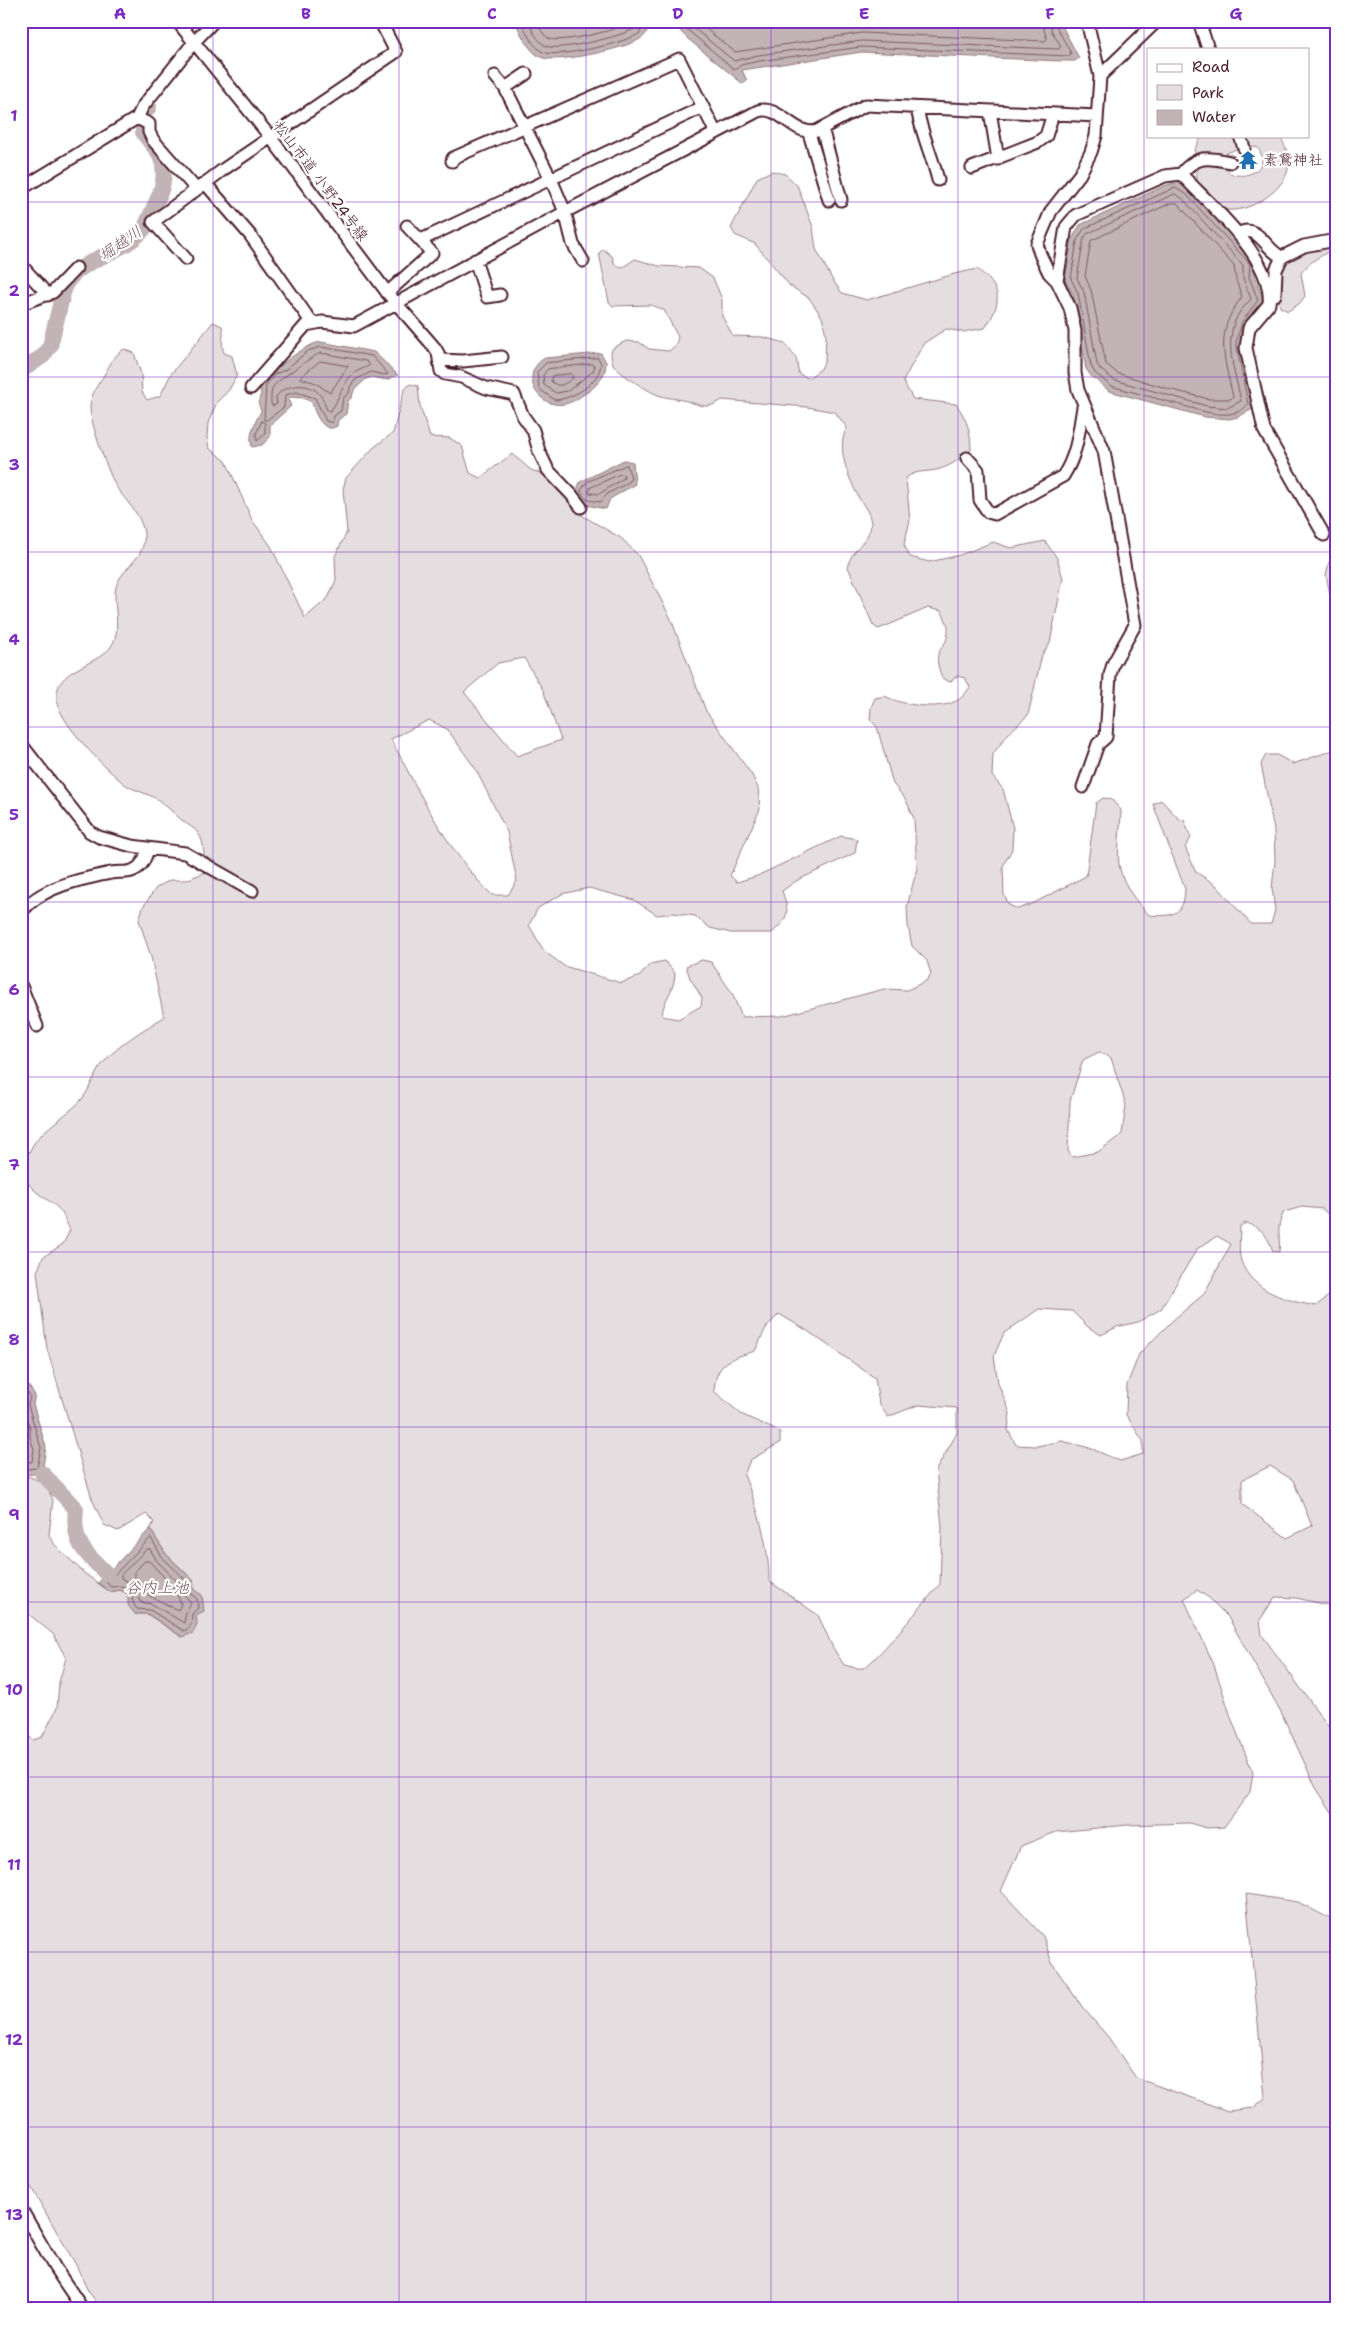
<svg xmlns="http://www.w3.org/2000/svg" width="1357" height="2329" viewBox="0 0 1357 2329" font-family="'Shantell Sans','Klee One',sans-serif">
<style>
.green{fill:#e5dee0;stroke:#987e86;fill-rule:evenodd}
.water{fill:#c1b3b6;stroke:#91787e}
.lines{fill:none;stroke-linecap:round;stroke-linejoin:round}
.shore{stroke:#7a5a63;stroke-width:1}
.river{stroke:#c1b3b6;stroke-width:16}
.minor-casing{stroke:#4a1f2b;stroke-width:15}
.minor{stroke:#fff;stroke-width:11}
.grid{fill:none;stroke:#7b2cbf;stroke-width:1;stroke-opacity:0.55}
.labels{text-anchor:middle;stroke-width:4.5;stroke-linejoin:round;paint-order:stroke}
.poi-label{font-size:15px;fill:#4a1f2b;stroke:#fff;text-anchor:start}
.street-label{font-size:15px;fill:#4a1f2b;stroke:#fff}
.water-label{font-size:16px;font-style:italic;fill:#74535c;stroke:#fff}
.neatline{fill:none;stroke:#7b2cbf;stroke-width:2}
.grid-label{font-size:16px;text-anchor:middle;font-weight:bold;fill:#7b2cbf}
</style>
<rect width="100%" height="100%" fill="#fff"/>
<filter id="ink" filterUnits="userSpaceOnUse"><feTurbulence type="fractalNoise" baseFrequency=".02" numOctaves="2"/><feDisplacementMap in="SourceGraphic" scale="10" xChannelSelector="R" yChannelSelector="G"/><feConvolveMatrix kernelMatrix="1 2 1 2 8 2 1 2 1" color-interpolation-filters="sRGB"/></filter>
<g filter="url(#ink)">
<!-- green -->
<path class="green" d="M 1202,136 L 1280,136 C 1286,147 1290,157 1288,169 C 1284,192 1242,218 1220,208 C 1215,206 1210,198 1207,194 C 1199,186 1196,182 1197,171 L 1203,164 C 1207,164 1215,163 1219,164 C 1225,167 1228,174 1236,175 C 1253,178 1271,164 1257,147 L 1245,145 L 1223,155 L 1196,155 L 1194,150 Z
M 772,171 L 785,174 L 797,185 L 813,227 L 816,249 L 832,279 L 842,293 L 867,300 L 954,274 L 977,269 C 1003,288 1002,303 985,328 L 963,332 L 946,329 L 924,343 L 903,381 L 913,399 L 956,404 C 967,419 971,432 971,450 C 961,458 953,465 940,469 C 928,473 917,469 906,478 L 910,520 L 904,545 L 910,557 L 929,562 L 960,555 L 993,542 L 1011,548 L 1045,541 L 1057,558 L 1063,578 L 1050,643 L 1042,655 L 1028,715 L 1008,734 L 993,754 L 992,776 L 1003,789 L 1013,828 L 1012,849 L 1003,866 L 1004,895 L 1009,905 L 1018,909 L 1032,904 L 1086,876 L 1096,803 L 1103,798 L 1111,799 L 1121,810 C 1121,825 1116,857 1120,869 C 1124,886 1137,903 1149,915 C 1173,917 1184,915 1185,889 L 1153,804 L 1161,800 L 1179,819 L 1184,820 L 1191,838 L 1185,847 L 1196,872 L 1216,885 L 1251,924 L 1271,924 L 1275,910 L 1272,888 L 1275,861 L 1274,830 L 1261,764 L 1266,755 L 1277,755 L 1293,764 L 1336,749 L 1336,1246 L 1331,1218 L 1323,1209 L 1302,1207 L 1284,1212 C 1275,1228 1281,1234 1279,1252 L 1273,1251 C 1267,1236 1263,1228 1246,1223 L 1240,1226 C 1240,1236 1238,1252 1241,1261 C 1252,1292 1288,1301 1316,1306 L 1336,1290 L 1336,1603 L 1332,1606 L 1296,1598 L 1275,1597 L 1260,1620 L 1262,1635 L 1336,1737 L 1336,1818 L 1316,1788 L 1281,1712 L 1228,1617 L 1209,1598 L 1197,1590 L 1184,1599 L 1214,1665 L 1232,1720 L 1253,1773 L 1250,1792 L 1224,1827 L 1207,1828 L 1189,1823 L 1128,1825 L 1056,1832 L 1021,1846 L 1001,1891 L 1043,1936 L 1052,1963 L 1083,2008 L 1109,2038 L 1136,2078 L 1228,2111 L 1253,2108 L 1265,2098 L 1246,1894 L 1298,1902 L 1336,1922 L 1336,2308 L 101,2308 L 88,2291 L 76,2265 L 21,2170 L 21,1729 L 33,1740 L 42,1737 L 57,1708 L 59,1682 L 66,1658 L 53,1634 L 21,1608 L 21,1470 L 25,1475 L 45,1483 L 53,1500 L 49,1535 L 55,1545 L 84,1573 L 110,1592 L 120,1590 L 128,1594 L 135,1614 L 147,1614 L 182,1637 L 194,1590 L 193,1580 L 166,1554 L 150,1529 L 154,1522 L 146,1514 L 118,1531 L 104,1525 L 92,1499 L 47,1349 L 37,1272 L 43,1257 L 63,1244 L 70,1230 C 67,1224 65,1218 62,1213 C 53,1199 27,1193 26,1175 C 22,1136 61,1123 82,1099 C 91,1088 94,1073 103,1063 C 119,1044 143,1030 164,1017 L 151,957 L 139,920 L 143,907 L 156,888 L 170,880 L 186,880 L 203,873 C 204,860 206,844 198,833 C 195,828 187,825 183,821 C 174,814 166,805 157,799 C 147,793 135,791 126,785 C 107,771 67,730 59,708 C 46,670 93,668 110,648 C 122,632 114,609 115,592 C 117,570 142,562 144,541 C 146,519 128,504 117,488 C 109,476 89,420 90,406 C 91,394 98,384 104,375 C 110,365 114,355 124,349 L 134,353 L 141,374 L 142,392 L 147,400 L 160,396 L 171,374 L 213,322 L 222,326 C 225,337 220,341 224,353 L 232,356 L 237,375 L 229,390 L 217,402 L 208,423 L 207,437 L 209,448 L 226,461 L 252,520 L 271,546 L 305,618 L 328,598 L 336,580 L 335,556 L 347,532 L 343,489 L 346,478 L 373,448 L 393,433 L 404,390 L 410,384 L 418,386 L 420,406 L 430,437 L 450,438 L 462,446 L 470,473 L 480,478 L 512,454 L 531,470 L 545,475 L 559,487 L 567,494 L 578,513 L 621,538 L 638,555 L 671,619 L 706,711 L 752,775 L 758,788 L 760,809 L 730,876 L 737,882 L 757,876 L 841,836 L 857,839 L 855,853 L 796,881 L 782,891 C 790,914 789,917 772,933 L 731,933 L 710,928 L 695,916 L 674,913 L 657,915 L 634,900 L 589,888 L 562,894 L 538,908 L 529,925 L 544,951 L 564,966 L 621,983 L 640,976 L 650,964 L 665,961 L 675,973 C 674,994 664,996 662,1016 L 678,1019 L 701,1006 L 702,998 L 690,978 L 686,966 L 702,960 L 711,962 L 732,993 L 742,1017 L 782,1016 L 884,989 L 907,990 L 926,981 L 931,974 L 927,961 L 912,946 L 908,926 L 907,907 L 917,868 L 914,819 L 906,800 L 893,784 L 877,727 L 870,719 L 871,707 L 875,698 L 885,696 C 903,706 946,712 962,697 C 965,694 968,690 970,687 L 965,678 L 957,676 L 950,682 L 942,678 C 929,644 948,653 948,630 C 949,624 944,617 941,611 L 928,608 L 884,627 L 878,629 L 873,625 L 848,567 C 849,550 871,541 871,523 C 870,513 864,506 859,498 C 849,479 835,447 847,428 L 835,412 L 807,407 L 722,400 C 704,412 699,403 682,400 C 674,398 666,398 658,395 C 648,391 619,374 613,364 C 612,361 611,356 611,352 L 613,348 L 626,341 L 639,342 L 649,349 L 669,351 L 676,345 L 678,337 L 664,310 L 651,305 L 613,306 L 609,302 L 599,253 L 603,249 L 612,256 L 615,265 L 623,267 L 635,259 L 659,266 L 699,268 L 713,278 L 722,299 L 722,316 L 733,336 L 763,337 L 785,343 L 796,358 L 799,374 L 808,378 L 821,369 L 825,360 L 826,335 L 822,317 L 809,298 L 790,286 L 755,244 L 735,235 L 731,228 L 757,178 ZM 524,658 L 543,690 L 561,740 L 517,756 L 464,692 L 498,663 ZM 429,720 L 447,729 L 475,768 L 507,832 L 517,881 L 508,895 L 492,895 C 447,851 420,794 391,739 ZM 1099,1052 L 1111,1058 L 1126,1105 L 1122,1134 L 1098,1152 L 1072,1157 L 1068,1151 L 1070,1101 L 1083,1060 ZM 1217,1236 L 1231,1244 L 1204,1294 L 1173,1320 L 1139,1354 L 1127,1385 L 1126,1415 L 1143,1441 L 1143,1454 L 1120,1461 L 1090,1448 L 1062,1441 L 1037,1446 L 1016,1445 L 1008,1430 L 1010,1413 L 998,1383 L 994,1356 L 1004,1333 L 1039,1309 L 1072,1311 L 1088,1327 L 1101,1335 L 1117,1327 L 1138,1322 L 1161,1309 L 1197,1249 ZM 779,1314 L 806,1330 L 875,1378 L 879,1404 L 888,1417 L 918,1405 L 957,1408 L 957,1433 L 936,1470 L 942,1527 L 940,1584 C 930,1596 871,1667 863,1668 C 858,1669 849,1666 844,1665 L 833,1648 L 818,1615 L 769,1581 C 769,1544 758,1509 744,1475 L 750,1460 L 780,1443 L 780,1432 L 741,1414 L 714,1391 C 716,1361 731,1359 755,1351 L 766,1328 ZM 1270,1466 L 1293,1480 L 1312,1526 L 1287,1538 L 1242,1504 L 1242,1480 Z
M 1336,244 L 1336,248 C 1322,255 1310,261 1301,273 L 1305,296 L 1299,304 L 1288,311 L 1280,307 C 1272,256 1292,253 1336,244 Z
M 1336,553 L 1336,623 L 1326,575 L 1329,562 Z"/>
<!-- water -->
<path class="water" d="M 515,21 L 647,21 C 649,27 648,31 644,36 C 633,48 559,63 543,58 C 530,54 520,33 515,21 Z
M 670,21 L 1065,21 L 1066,23 L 1062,26 L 1079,58 L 1075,61 L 1061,61 L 862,52 L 742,70 L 747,81 L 743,84 L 688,39 Z
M 1175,183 L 1185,185 L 1190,190 L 1248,253 L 1263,300 C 1259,310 1250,315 1246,325 C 1234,349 1248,381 1254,405 L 1251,410 L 1238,417 L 1229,419 L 1205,417 L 1109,391 L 1091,376 L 1086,369 L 1073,294 L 1065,280 L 1072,239 L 1080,225 L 1164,186 Z
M 321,342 L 374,352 L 398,375 L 387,380 L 372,377 L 366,379 L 354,390 L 352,397 L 348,401 L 346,414 L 338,420 L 337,426 C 324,435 314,413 312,402 L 303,398 L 290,397 L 288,399 L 291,406 L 270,425 L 270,437 L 262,445 L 252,447 C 248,434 255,423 261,411 L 258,402 L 261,394 L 259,384 C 272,372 304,344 321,342 Z
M 601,353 L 606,362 C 606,376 599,383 589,391 C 581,396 574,402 565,404 C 537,409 518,373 545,358 Z
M 624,460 L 633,462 L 635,484 L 610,499 L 606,509 L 586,505 L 576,492 L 580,482 Z
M 21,1366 L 23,1378 L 35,1395 L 33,1404 L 46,1447 L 42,1473 L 25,1475 L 21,1470 Z
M 150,1529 L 166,1554 L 193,1580 L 194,1590 L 202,1595 L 204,1611 L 196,1615 L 197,1624 L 193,1633 L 182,1637 L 148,1614 L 135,1614 L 128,1605 L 128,1594 L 120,1590 L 110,1592 L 98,1583 Z"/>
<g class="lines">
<!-- shore -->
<path class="shore" d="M 521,21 C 525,31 533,47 543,52 C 556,59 629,42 640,33 L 643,21
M 528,21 C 531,29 538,42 546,46 C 558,52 623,36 636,28 L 637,21
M 536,21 C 539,27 544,37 550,39 C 561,43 624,30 629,21
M 677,21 L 735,70 L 741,65 L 759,61 L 861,47 L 1069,56 L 1071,53 L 1057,28 L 1059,21
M 685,21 L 734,61 L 758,55 L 862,41 L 1059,49 L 1061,46 L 1051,30 L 1052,21
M 696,21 L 735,52 L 862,33 L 1045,41 L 1047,39 L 1044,30 L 1044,21
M 1175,188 L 1186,194 L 1250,264 L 1249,277 L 1258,300 L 1242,322 L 1236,342 L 1248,404 C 1238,417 1221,415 1206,412 L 1111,386 L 1095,373 L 1091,366 L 1078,293 L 1071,279 L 1077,240 L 1084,229 Z
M 1175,194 L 1182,198 L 1243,265 L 1243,278 L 1251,299 C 1248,303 1244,306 1241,310 C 1221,339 1235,371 1241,401 L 1227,408 L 1207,406 L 1114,380 L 1100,369 L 1097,364 L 1084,292 L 1077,278 L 1084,238 L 1087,234 Z
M 1171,203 L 1177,203 L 1234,266 L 1236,280 L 1242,297 C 1214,332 1224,357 1233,397 L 1231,399 L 1209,399 L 1172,390 L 1117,373 L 1106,364 L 1091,290 L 1085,276 L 1091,241 Z
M 321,347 L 372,356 L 388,374 L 384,375 L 371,372 L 355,380 L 350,387 L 349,393 L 343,398 L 341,411 L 334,416 L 332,423 L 326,421 L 315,398 L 296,392 L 285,395 L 284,407 L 267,420 L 264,420 L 266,385 L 275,374 L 285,370 L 308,351 Z
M 321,353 L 366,361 L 370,365 C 364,369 356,370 350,377 C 342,385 336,406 330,411 L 327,410 C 325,406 324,400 321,396 C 311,381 285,383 276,397 L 277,404 L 272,406 C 270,402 271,391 273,387 C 274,383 315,354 321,353 Z
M 598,358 L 601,363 C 600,383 573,399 555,400 L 539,389 L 537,372 L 546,363 Z
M 320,361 L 348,366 L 330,393 L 316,383 L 300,378 Z
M 592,364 L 595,366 L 593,371 L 568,391 L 556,393 L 544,385 L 543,375 L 548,369 Z
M 572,374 L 573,378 C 565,384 559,389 551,381 L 552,376 Z
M 262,421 L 265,423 L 265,434 L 257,441 L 256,435 Z
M 627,465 L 631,478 L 629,482 L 607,494 L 601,502 C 591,500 584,502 581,490 L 587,482 Z
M 621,474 L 624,475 L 624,478 L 599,494 L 589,493 L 590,488 Z
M 21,1384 L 30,1396 L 28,1405 L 41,1448 L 37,1468 L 28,1469 L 21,1468
M 21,1395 L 23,1408 L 30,1428 L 30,1437 L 34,1449 L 32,1462 L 21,1461
M 151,1538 L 162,1557 L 188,1582 L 190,1593 L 197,1599 L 198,1608 L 192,1614 C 191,1622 193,1627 184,1631 L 150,1610 L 137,1609 C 126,1596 140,1583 111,1587 L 107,1583 Z
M 147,1549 L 150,1549 L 157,1561 L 182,1586 L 184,1595 L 191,1602 L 186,1612 L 184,1623 L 152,1604 L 140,1602 L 136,1587 L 121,1578 L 121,1575 Z
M 145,1561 L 149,1561 L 175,1589 L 181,1604 L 178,1610 L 148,1595 L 143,1583 L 134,1576 L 134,1573 Z"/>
<!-- river -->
<path class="river" d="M 21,371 L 43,356 L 50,346 L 65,285 C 82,257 123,254 143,230 C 148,223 151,213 155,205 C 163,189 168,171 159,154 C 155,146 147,140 143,132 L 144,114 L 149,107
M 42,1473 L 76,1509 C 72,1543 84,1552 107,1574"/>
<!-- minor casing -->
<g class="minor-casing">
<path id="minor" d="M 177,21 L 271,138 L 389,295 L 435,348 L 438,353 L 441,371 L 445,374 L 461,377 L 486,388 L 514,394 L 523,416 L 533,430 L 539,451 L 548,470 L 571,494 L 581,507
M 1199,21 L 1208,49
M 526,74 L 505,88 L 551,179 L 565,212 L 573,244 L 583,261
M 495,76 L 505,88
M 1100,76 L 1157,21
M 917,108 C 921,133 932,155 938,180
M 990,111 L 998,159
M 137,118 L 149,124 L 149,132 L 153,140 L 196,189
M 822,128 L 841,200
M 809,133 L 829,200
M 1240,136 L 1244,148
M 452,161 L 453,158 L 679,59 L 716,133
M 972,168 L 1038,142 L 1046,136 L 1053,114
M 1181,174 C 1196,155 1208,157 1230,162
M 205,183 L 250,235 L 312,323
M 21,189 L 137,118 L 143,106 L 194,42 L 214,21
M 1238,234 C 1258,222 1266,251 1282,257
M 421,240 L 703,107
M 186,259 L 153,222 L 224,169 L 396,52 L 380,21
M 475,260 L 487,297 L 500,295
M 21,265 L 48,295
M 1057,281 L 1066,227 L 1076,215 L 1165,176 L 1181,174 C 1210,205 1274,258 1269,304 L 1249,328 L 1246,348 L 1264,430 L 1324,535
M 387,293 L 432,253 L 407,226
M 1275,295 L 1276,270 L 1282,257 L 1304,246 L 1336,240
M 21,304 L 53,292 L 76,268
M 439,360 L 463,361 L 502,357
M 251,388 L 306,325 L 322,322 L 354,326 L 565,212 L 758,111 C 780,104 794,137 817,131 L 866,105 L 1097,116
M 967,458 L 978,470 L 980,500 L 988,512 L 995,514 L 1063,476 C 1077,455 1079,431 1083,407
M 21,744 L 90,832 L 99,837 L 132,846 L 185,853 L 252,891
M 1083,787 L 1098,744 L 1106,737 L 1110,675 L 1113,664 L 1135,625 L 1104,451 L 1078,390 L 1075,373 L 1075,331 L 1070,308 L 1057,281 L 1049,273 L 1040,254 L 1037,244 L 1051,211 L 1080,174 L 1091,152 L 1096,136 L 1100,76 L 1087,21
M 21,913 C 39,887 82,879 111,873 C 119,871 127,874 134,870 C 143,866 145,858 148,849
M 21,986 L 37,1026
M 21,2209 L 55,2268 L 82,2308"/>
</g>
<!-- minor -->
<use href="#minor" class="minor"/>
</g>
</g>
<!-- grid -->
<path class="grid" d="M 213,21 L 213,2308M 399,21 L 399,2308M 586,21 L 586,2308M 771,21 L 771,2308M 958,21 L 958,2308M 1144,21 L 1144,2308M 21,202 L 1336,202M 21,377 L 1336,377M 21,552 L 1336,552M 21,727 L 1336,727M 21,902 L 1336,902M 21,1077 L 1336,1077M 21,1252 L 1336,1252M 21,1427 L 1336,1427M 21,1602 L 1336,1602M 21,1777 L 1336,1777M 21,1952 L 1336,1952M 21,2127 L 1336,2127"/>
<!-- icons -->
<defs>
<g id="temple-bare" transform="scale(1.5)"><path d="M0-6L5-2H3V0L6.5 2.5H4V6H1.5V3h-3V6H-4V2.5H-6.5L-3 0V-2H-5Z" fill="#1f6fb2" stroke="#fff" stroke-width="2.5" paint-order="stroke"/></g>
</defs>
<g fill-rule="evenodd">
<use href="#temple-bare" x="1248" y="160"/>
</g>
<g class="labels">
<!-- poi labels -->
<g class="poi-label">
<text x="1263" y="165">素鵞神社</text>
</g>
<!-- street labels -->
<g class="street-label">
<text transform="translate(321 181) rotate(53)" y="5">松山市道 小野24号線</text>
</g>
<!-- water labels -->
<g class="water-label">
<text transform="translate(120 243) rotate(-35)" y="6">堀越川</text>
<text x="157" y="1593">谷内上池</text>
</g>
</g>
<!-- margin -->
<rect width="1357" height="2329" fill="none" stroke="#fff" stroke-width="55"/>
<!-- legend -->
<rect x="1147" y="48" width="162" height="90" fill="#ffffff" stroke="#b7a5aa"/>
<rect x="1157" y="64" width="25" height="8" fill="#ffffff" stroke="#b7a5aa"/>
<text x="1192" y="72" font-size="15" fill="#4a1f2b">Road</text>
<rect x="1157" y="85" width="25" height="15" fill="#e5dee0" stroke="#b7a5aa"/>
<text x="1192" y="98" font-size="15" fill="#4a1f2b">Park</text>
<rect x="1157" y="110" width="25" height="15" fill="#c1b3b6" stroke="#b7a5aa"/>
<text x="1192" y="122" font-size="15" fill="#4a1f2b">Water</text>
<rect x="28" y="28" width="1302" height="2274" class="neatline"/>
<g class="grid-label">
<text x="120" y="19">A</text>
<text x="306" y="19">B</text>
<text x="492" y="19">C</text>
<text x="678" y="19">D</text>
<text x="864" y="19">E</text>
<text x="1050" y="19">F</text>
<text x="1236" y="19">G</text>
<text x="14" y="121">1</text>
<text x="14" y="296">2</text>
<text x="14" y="470">3</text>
<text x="14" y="645">4</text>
<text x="14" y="820">5</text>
<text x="14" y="995">6</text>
<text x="14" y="1170">7</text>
<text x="14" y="1345">8</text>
<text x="14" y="1520">9</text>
<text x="14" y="1695">10</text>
<text x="14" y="1870">11</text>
<text x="14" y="2045">12</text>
<text x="14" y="2220">13</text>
</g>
</svg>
